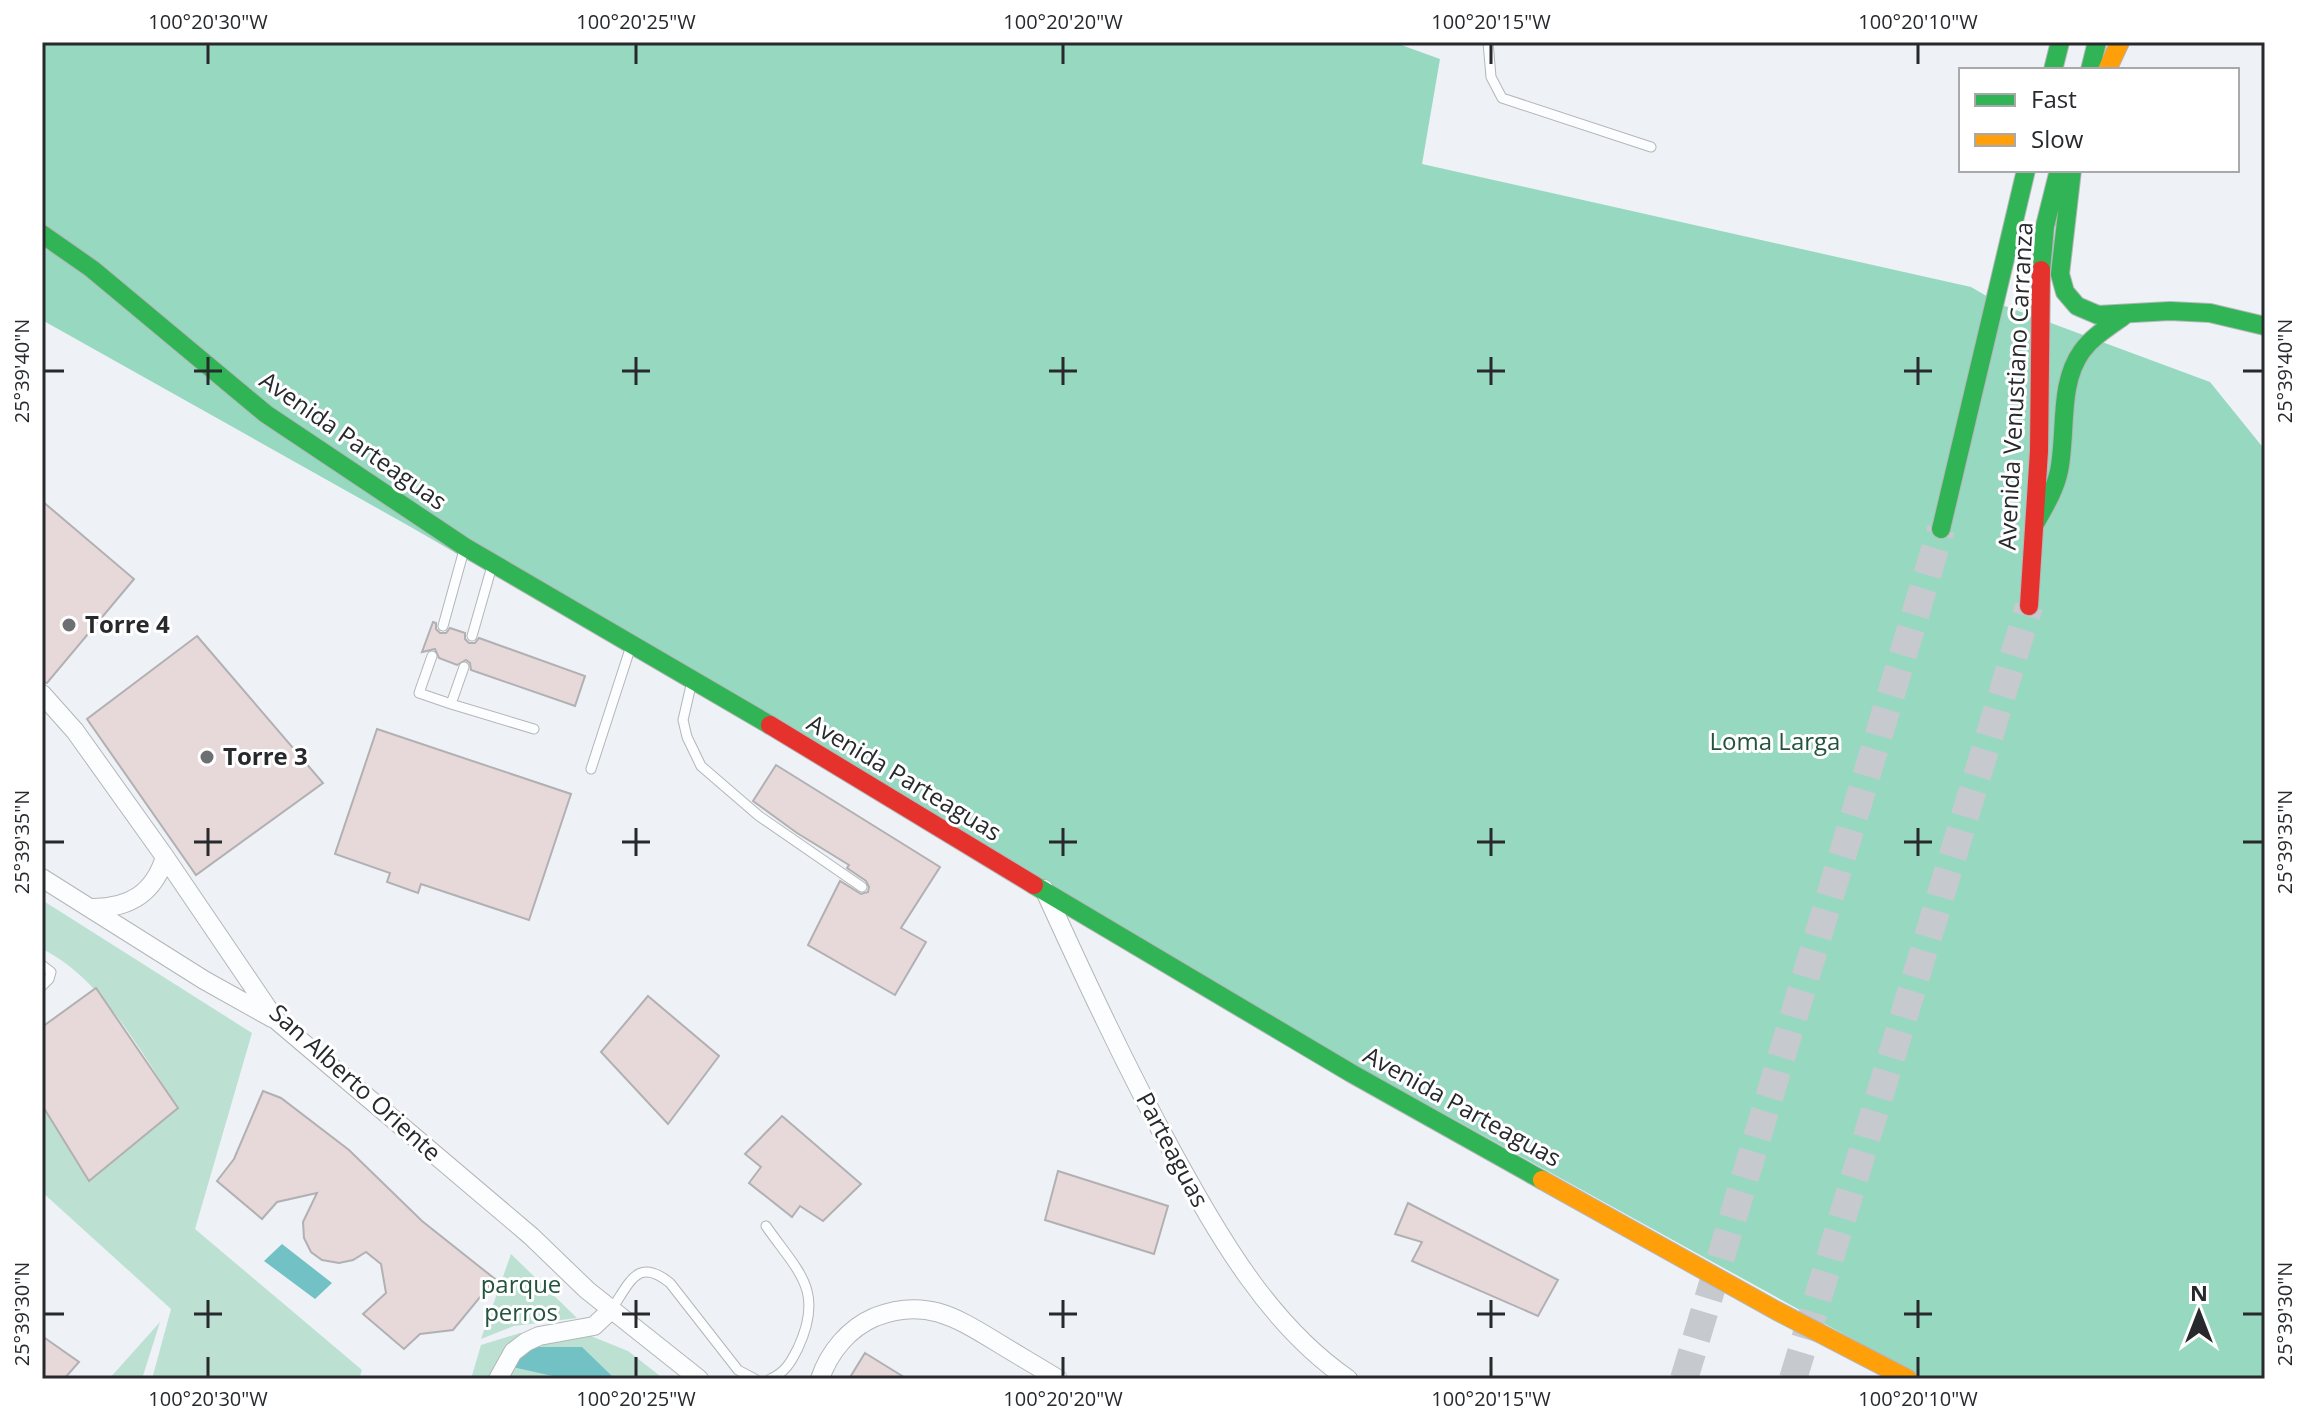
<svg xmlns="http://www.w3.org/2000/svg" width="2307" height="1421" viewBox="0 0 2307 1421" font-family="'Open Sans',sans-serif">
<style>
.green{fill:#bce1d3}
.forest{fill:#97d8c1}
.water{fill:#71c1c5}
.building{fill:#e7d9da;stroke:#b1b0b2;stroke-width:2}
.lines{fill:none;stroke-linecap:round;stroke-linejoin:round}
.primary-tunnel{stroke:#c6c9cd;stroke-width:28;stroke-dasharray:28 14;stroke-linecap:butt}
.lane-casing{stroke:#b3b6b8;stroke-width:11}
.street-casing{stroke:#b3b6b8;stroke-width:20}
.fast-casing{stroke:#b3b6b8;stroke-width:20}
.slow-casing{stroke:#b3b6b8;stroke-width:20}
.jam-casing{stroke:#b3b6b8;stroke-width:20}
.lane{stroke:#fcfdfe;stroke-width:9}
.street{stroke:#fcfdfe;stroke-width:18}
.fast{stroke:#30b455;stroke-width:18}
.slow{stroke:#ff9f0a;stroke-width:18}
.jam{stroke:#e5322d;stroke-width:18}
.ticks{fill:none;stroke:#27292c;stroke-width:3}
.poi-dot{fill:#6d6f72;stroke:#fff;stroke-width:3}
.labels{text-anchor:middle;stroke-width:6;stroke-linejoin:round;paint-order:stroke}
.street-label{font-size:24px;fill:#27292c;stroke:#fff}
.poi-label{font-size:24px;font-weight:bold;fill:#27292c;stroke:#fff;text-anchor:start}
.park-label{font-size:24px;fill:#245340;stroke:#fff}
.neatline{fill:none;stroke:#27292c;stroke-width:3}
.ticks-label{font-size:20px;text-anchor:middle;fill:#27292c}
</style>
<rect width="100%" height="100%" fill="#eef1f5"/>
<!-- green -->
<path class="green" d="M 42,900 L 252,1033 L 195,1229 L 362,1370 L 359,1379 L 152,1379 L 171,1309 L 42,1192 L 42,1105 L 89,1181 L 178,1107 C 141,1053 102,978 42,949 Z
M 511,1254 L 577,1318 L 514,1326 L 481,1339 Z
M 160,1322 L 142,1379 L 109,1379 Z
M 581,1332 L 628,1351 L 664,1379 L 471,1379 L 481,1345 L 520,1333 Z"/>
<!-- forest -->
<path class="forest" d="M 42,42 L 1393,42 L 1440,59 L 1422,164 L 1971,287 L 2002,305 L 2210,382 L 2265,450 L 2265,1379 L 1925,1379 L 1047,895 L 409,526 L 42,320 Z"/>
<!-- water -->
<path class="water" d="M 282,1244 L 332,1283 L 315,1299 L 264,1261 Z
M 524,1347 L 582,1347 L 615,1379 L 566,1379 L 508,1366 Z"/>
<!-- building -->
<path class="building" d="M 42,501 L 134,579 L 47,683 L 42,682 Z
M 433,622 L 436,623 L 436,629 L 440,633 L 446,633 L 450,628 L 465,633 L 465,639 L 469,643 L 475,643 L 479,638 L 585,676 L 575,706 L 471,670 L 470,663 L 466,660 L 457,665 L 439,658 L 435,649 L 422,652 Z
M 197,636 L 323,783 L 196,875 L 87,719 Z
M 377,729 L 571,794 L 529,920 L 421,884 L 418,893 L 387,882 L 390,873 L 335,854 Z
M 776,765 L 940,867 L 901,928 L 926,942 L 895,995 L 808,945 L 840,881 L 861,894 L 868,892 L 869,887 L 866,881 L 847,868 L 849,865 L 797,833 L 753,801 Z
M 96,988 L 178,1108 L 89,1181 L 42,1105 L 42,1027 Z
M 648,996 L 719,1056 L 668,1124 L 601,1052 Z
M 263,1091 L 281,1098 L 349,1150 L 422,1221 L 495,1279 L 453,1330 L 420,1334 L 404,1349 L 363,1314 L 386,1293 L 381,1264 L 366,1252 L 353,1260 L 339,1263 L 322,1260 L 311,1252 L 304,1238 L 303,1222 L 317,1193 L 277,1202 L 262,1219 L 217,1181 L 234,1159 Z
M 782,1116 L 861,1184 L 823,1221 L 800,1206 L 792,1217 L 749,1183 L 761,1167 L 745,1154 Z
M 1058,1171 L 1168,1206 L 1154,1254 L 1045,1220 Z
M 1408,1203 L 1558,1280 L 1538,1316 L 1412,1261 L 1422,1242 L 1395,1234 Z
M 42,1336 L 79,1362 L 64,1379 L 42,1379 Z
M 865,1353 L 907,1379 L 849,1379 Z"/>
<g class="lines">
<!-- primary-tunnel -->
<path class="primary-tunnel" d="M 1684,1379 L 1941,529
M 1793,1379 L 2029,606"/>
<!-- lane casing -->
<g class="lane-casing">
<path id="lane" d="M 1488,42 L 1491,77 L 1502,98 L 1651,147
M 443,626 L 464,550
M 472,636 L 492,566
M 432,656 L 419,693 L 451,704 L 464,667
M 692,681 L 683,720 L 687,737 L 701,766 L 759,816 L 862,887
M 451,704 L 534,729
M 591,769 L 631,646
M 42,965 L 51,972 L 49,979 L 42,986
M 766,1226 C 798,1272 825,1290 798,1348 C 791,1362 785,1373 770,1379
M 611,1310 C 630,1283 637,1256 670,1283 L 738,1370 L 755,1379"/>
</g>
<!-- street casing -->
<g class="street-casing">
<path id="street" d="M 42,694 L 75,731 L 165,857 L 275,1019 L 531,1236 L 587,1290 L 699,1379
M 42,878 L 204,980 L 272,1018
M 1044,889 C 1085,979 1126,1067 1173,1153 C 1219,1236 1268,1324 1348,1379
M 93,908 C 130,908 154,893 165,857
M 498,1379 L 513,1352 L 526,1342 L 539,1336 L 594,1326 L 611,1310
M 820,1379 C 829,1352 849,1328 875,1317 C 924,1298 954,1316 995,1341 C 1016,1354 1037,1366 1058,1379"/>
</g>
<!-- fast casing -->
<g class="fast-casing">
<path id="fast" d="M 2053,70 L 2060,42
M 2090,70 L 2097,42
M 2072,170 L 2060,274 L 2065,292 L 2077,306 L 2098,315 L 2170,311 L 2210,313 L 2265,326
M 42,234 L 92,269 L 266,414 L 465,547 L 770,725
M 2041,270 L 2045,226 L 2059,170
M 2036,522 C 2045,506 2055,490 2059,471 C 2067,432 2058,384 2082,351 C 2093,336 2110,326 2125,315
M 1941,529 L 2026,170
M 1034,885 L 1351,1073 L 1542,1180"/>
</g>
<!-- slow casing -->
<g class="slow-casing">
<path id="slow" d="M 2107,70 L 2120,42
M 1542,1180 L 1777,1311 L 1908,1379"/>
</g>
<!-- jam casing -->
<g class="jam-casing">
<path id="jam" d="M 2029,606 L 2039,451 L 2041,270
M 770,725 L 1034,885"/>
</g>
<!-- lane -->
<use href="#lane" class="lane"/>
<!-- street -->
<use href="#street" class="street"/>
<!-- fast -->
<use href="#fast" class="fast"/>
<!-- slow -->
<use href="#slow" class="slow"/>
<!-- jam -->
<use href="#jam" class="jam"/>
</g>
<!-- ticks -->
<path class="ticks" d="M 208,44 L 208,64M 636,44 L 636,64M 1063,44 L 1063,64M 1491,44 L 1491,64M 1918,44 L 1918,64M 208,357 L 208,385M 636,357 L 636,385M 1063,357 L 1063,385M 1491,357 L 1491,385M 1918,357 L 1918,385M 44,371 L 64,371M 194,371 L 222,371M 622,371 L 650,371M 1049,371 L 1077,371M 1477,371 L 1505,371M 1904,371 L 1932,371M 2243,371 L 2263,371M 208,828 L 208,856M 636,828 L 636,856M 1063,828 L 1063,856M 1491,828 L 1491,856M 1918,828 L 1918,856M 44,842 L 64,842M 194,842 L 222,842M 622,842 L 650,842M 1049,842 L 1077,842M 1477,842 L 1505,842M 1904,842 L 1932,842M 2243,842 L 2263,842M 208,1300 L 208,1328M 636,1300 L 636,1328M 1063,1300 L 1063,1328M 1491,1300 L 1491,1328M 1918,1300 L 1918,1328M 44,1314 L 64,1314M 194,1314 L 222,1314M 622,1314 L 650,1314M 1049,1314 L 1077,1314M 1477,1314 L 1505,1314M 1904,1314 L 1932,1314M 2243,1314 L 2263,1314M 208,1357 L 208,1377M 636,1357 L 636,1377M 1063,1357 L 1063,1377M 1491,1357 L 1491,1377M 1918,1357 L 1918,1377"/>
<!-- markers -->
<g class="poi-dot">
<circle cx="69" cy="625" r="8"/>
<circle cx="207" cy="757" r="8"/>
</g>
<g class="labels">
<!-- street labels -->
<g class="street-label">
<text transform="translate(2016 386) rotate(-87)" y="8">Avenida Venustiano Carranza</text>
<text transform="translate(353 441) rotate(35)" y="8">Avenida Parteaguas</text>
<text transform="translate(904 778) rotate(31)" y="8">Avenida Parteaguas</text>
<text transform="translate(355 1083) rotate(42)" y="8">San Alberto Oriente</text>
<text transform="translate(1462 1107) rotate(29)" y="8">Avenida Parteaguas</text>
<text transform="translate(1172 1150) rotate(62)" y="8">Parteaguas</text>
</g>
<!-- poi labels -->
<g class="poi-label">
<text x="85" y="633">Torre 4</text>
<text x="223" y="765">Torre 3</text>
</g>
<!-- park labels -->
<g class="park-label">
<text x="1775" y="750">Loma Larga</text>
<text x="521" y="1293">parque<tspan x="521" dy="28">perros</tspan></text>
</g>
</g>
<!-- border -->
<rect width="2307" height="1421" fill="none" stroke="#ffffff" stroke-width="88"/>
<!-- legend -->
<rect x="1959" y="68" width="280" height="104" fill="#ffffff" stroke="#a9a9ab" stroke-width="2"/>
<rect x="1975" y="94" width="40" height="12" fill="#30b455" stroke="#a9a9ab" stroke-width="2"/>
<text x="2031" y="108" font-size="24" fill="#27292c">Fast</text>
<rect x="1975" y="134" width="40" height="12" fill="#ff9f0a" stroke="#a9a9ab" stroke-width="2"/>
<text x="2031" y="148" font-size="24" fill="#27292c">Slow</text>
<!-- north arrow -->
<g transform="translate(2199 1313)" stroke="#ffffff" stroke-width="6" paint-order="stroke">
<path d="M0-6L14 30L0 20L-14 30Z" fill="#27292c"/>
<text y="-12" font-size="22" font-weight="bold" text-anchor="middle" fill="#27292c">N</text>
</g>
<rect x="44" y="44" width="2219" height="1333" class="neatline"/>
<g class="ticks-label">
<text x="208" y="29">100°20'30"W</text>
<text x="636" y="29">100°20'25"W</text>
<text x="1063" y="29">100°20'20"W</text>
<text x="1491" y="29">100°20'15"W</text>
<text x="1918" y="29">100°20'10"W</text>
<text transform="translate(22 371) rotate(-90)" y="7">25°39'40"N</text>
<text transform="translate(2285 371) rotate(-90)" y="7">25°39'40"N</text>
<text transform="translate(22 842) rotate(-90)" y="7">25°39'35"N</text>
<text transform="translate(2285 842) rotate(-90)" y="7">25°39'35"N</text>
<text transform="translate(22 1314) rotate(-90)" y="7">25°39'30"N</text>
<text transform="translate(2285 1314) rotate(-90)" y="7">25°39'30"N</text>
<text x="208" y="1406">100°20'30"W</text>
<text x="636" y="1406">100°20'25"W</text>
<text x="1063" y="1406">100°20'20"W</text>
<text x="1491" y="1406">100°20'15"W</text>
<text x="1918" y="1406">100°20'10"W</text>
</g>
</svg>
